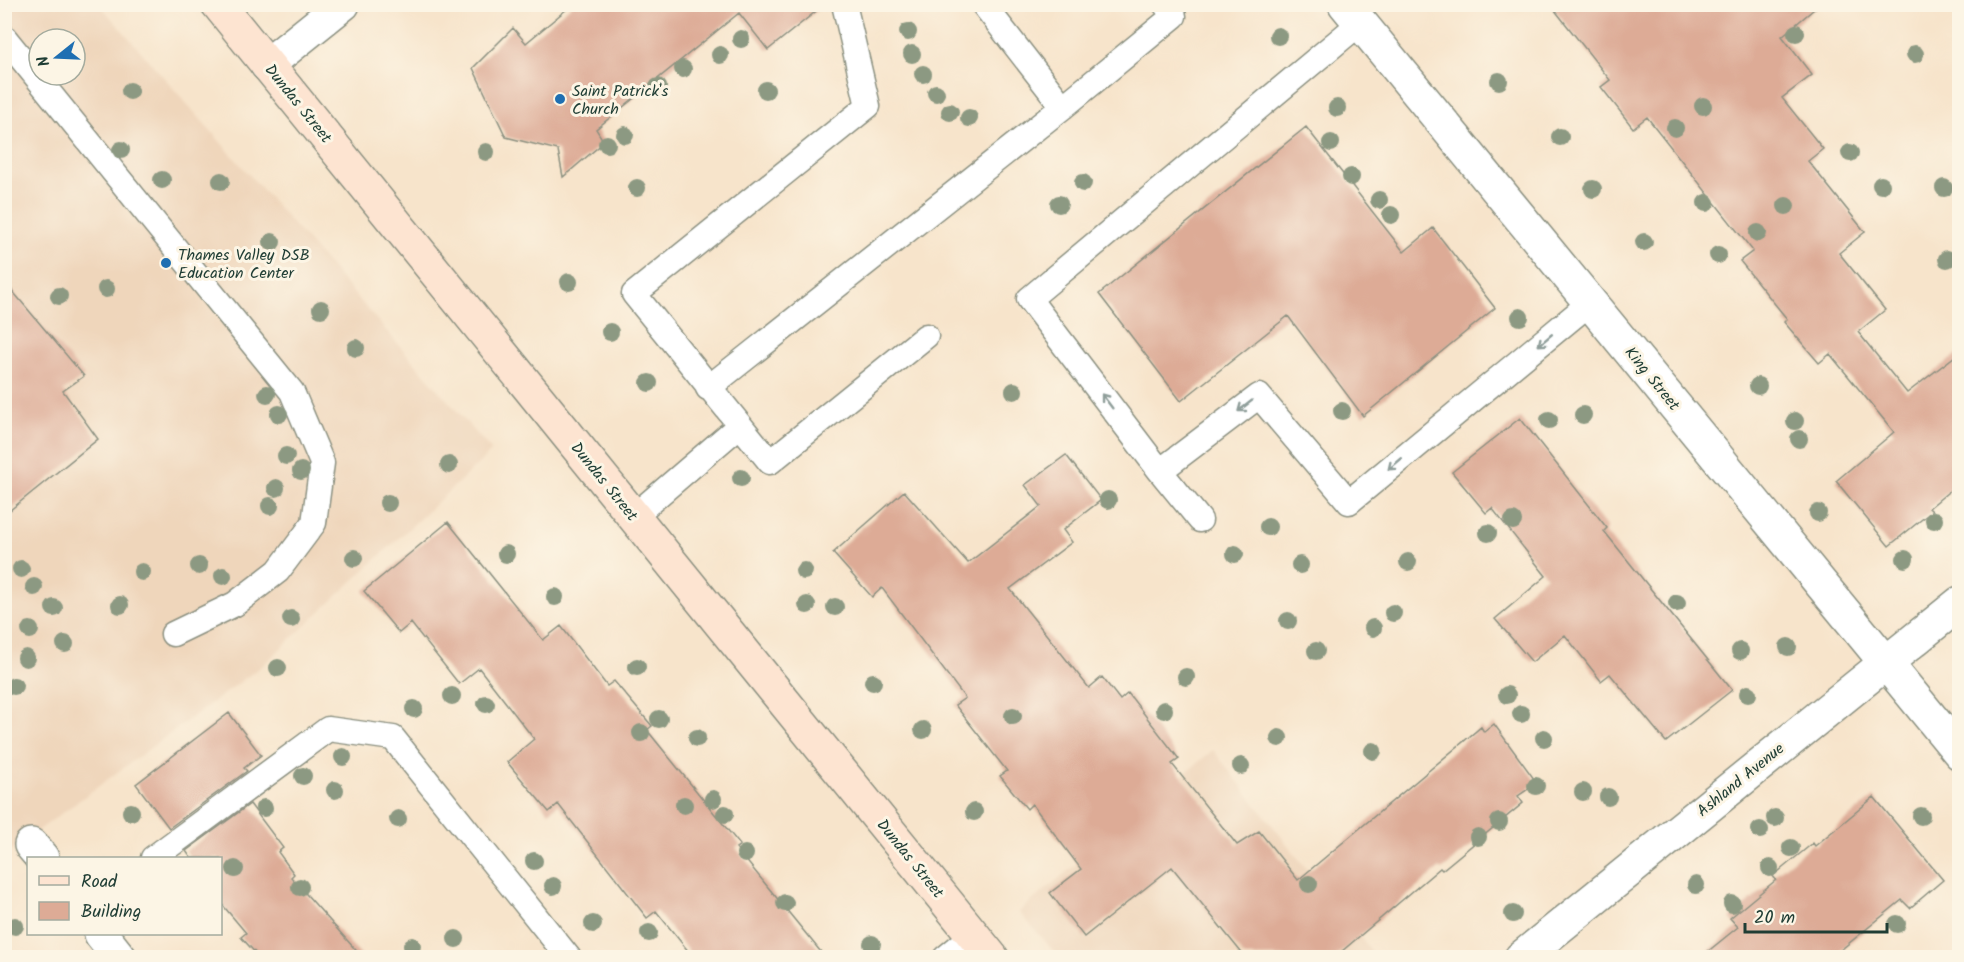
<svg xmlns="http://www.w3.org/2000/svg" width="1964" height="962" viewBox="0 0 1964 962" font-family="Kalam,sans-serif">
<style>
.built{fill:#efd6bb;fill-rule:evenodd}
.building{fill:#ddab96}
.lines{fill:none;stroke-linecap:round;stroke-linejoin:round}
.service-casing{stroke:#8b9080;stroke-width:27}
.minor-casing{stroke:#8b9080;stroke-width:36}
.secondary-casing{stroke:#8b9080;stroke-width:36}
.service{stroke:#fff;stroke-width:24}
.minor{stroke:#fff;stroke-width:33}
.secondary{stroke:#fde4d1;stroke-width:33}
.tree{fill:#8c9982}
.oneway{stroke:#8f9e9a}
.poi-dot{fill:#1f6fb2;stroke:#fcf5e5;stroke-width:2}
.labels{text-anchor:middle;stroke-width:6;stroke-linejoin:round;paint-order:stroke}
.poi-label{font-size:16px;fill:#1f3d34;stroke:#fcf5e5;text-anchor:start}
.street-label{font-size:16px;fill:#1f3d34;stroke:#fcf5e5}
</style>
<rect width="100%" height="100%" fill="#fcf5e5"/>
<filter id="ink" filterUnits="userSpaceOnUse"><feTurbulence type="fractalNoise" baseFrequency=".0167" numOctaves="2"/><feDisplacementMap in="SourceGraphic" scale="12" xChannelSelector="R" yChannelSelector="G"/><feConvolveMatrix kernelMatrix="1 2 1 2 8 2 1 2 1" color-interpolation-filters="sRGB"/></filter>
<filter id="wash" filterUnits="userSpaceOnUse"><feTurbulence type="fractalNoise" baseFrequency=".008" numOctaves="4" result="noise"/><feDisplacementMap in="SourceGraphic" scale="24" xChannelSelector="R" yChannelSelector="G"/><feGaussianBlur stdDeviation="1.35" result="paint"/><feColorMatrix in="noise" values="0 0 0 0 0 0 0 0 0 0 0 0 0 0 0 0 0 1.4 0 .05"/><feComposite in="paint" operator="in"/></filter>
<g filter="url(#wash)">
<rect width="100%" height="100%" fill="#f7e4cb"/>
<!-- built -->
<path class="built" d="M 5,5 L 100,5 L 492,451 L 263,665 L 5,855 ZM 39,39 L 75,39 L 75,75 L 39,75 Z
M 1213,750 L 1376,957 L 1059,957 L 1019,912 Z"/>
<g id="blocks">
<!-- building -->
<path class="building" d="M 573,4 L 825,4 L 768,50 L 739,13 L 596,129 L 604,142 L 563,177 L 558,150 L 506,137 L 473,68 L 513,28 L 526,43 Z
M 1550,4 L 1820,4 L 1782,36 L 1812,75 L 1782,98 L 1823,149 L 1808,161 L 1865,232 L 1839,253 L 1885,310 L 1858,332 L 1907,393 L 1959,353 L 1959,483 L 1929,508 L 1932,511 L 1889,546 L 1836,481 L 1894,432 L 1830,354 L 1819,363 L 1784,322 L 1787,319 L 1740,261 L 1753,251 L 1647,117 L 1633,128 L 1601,87 L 1610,80 Z
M 1306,127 L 1404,252 L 1433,228 L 1495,308 L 1363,416 L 1288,316 L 1181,401 L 1099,294 Z
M 4,281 L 84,376 L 63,391 L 98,439 L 4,515 Z
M 1520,418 L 1607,528 L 1604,531 L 1732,690 L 1666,742 L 1610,674 L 1601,681 L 1565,635 L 1532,662 L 1495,619 L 1546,576 L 1492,508 L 1486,513 L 1452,472 Z
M 1066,455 L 1101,500 L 1063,530 L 1072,542 L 1010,589 L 1089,688 L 1102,677 L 1120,700 L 1128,693 L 1179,759 L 1172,764 L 1237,845 L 1259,831 L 1298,880 L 1481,727 L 1484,732 L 1494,724 L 1537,783 L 1518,796 L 1523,803 L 1442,870 L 1440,868 L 1335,957 L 1245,957 L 1172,867 L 1084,937 L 1050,893 L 1081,869 L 1032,804 L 1027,809 L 1000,776 L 1007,771 L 955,705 L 965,698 L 882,588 L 872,597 L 833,553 L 904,491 L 968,563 L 1041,506 L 1025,485 Z
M 448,522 L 543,640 L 561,626 L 607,686 L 614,681 L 652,726 L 647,730 L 740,845 L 736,848 L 825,957 L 693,957 L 656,911 L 647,918 L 558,804 L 549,812 L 507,762 L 534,739 L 479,668 L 459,684 L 411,623 L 399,633 L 364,591 Z
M 229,713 L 261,755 L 244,768 L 247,771 L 169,828 L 136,784 Z
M 1874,797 L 1943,880 L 1910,908 L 1902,900 L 1832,957 L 1701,957 L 1738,927 L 1730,918 L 1776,880 L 1773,876 L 1813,843 L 1815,846 Z
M 250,804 L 283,848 L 278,852 L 294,874 L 291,877 L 362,957 L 259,957 L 241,937 L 246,933 L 220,902 L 220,858 L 191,858 L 186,851 Z"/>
</g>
</g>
<g filter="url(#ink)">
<use href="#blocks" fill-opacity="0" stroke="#8b9080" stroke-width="1.5"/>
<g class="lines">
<!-- service casing -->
<g class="service-casing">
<path id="service" d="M 983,4 L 1063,107
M 1360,23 L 1029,299 L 1160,471 L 1259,396 L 1349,502 L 1591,302
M 4,37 L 292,392 L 322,463 L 314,523 L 278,571 L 235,604 L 173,634
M 708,388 L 1063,107 L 1174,16 L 1165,4
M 740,425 L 634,294 L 868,106 L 844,4
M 1160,471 L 1200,520
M 634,516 L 740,425 L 770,462 L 926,336
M 153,858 L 328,729 L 393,738 L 569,958
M 945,958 L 973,935"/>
</g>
<!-- minor casing -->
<g class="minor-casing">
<path id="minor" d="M 1345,4 L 1960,753
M 267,65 L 343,4
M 31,845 L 42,858
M 101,934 L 120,958
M 1521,958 L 1960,603"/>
</g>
<!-- secondary casing -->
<g class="secondary-casing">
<path id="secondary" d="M 218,4 L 992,958"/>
</g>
<!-- service -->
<use href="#service" class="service"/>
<!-- minor -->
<use href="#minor" class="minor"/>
<!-- secondary -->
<use href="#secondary" class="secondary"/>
</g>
<!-- trees -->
<g class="tree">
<circle cx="908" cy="32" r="9"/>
<circle cx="1796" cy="33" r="9"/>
<circle cx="1278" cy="36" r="9"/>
<circle cx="741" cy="39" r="9"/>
<circle cx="912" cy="54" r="9"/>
<circle cx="1915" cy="54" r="9"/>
<circle cx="720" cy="55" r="9"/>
<circle cx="683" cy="69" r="9"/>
<circle cx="923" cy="74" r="9"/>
<circle cx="1499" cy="81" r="9"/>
<circle cx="658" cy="87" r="9"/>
<circle cx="766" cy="90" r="9"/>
<circle cx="130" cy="91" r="9"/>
<circle cx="936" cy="93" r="9"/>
<circle cx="1703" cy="106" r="9"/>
<circle cx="1337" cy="108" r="9"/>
<circle cx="950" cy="112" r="9"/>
<circle cx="969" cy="118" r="9"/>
<circle cx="1675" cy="128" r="9"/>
<circle cx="625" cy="135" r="9"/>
<circle cx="1560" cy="137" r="9"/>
<circle cx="1331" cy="143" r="9"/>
<circle cx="607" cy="144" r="9"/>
<circle cx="121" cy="150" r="9"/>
<circle cx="486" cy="152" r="9"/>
<circle cx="1850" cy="153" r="9"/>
<circle cx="1351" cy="177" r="9"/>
<circle cx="162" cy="180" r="9"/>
<circle cx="221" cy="181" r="9"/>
<circle cx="1083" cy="183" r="9"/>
<circle cx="1881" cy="185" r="9"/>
<circle cx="637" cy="188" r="9"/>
<circle cx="1944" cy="188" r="9"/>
<circle cx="1593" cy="189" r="9"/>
<circle cx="1379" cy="200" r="9"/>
<circle cx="1706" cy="203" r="9"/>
<circle cx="1059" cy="204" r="9"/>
<circle cx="1786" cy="206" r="9"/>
<circle cx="1391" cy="215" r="9"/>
<circle cx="1758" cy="233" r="9"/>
<circle cx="272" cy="242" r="9"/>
<circle cx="1644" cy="242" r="9"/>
<circle cx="1718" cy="255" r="9"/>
<circle cx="1947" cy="259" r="9"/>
<circle cx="569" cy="282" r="9"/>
<circle cx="106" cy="289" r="9"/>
<circle cx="59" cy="296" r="9"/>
<circle cx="321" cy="309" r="9"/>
<circle cx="1520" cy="317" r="9"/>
<circle cx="610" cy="332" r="9"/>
<circle cx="356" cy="348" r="9"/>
<circle cx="649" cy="383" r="9"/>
<circle cx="1758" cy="386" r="9"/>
<circle cx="1014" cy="391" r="9"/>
<circle cx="267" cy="394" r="9"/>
<circle cx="1342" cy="411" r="9"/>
<circle cx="279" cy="414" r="9"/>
<circle cx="1583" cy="415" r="9"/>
<circle cx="1549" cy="420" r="9"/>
<circle cx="1795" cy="421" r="9"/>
<circle cx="1799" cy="439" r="9"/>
<circle cx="286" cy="456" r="9"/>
<circle cx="449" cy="465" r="9"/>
<circle cx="301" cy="471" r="9"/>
<circle cx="741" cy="478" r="9"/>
<circle cx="276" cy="488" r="9"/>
<circle cx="1108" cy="500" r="9"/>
<circle cx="388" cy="503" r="9"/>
<circle cx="270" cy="506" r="9"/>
<circle cx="1818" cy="513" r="9"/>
<circle cx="1934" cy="520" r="9"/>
<circle cx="1513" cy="521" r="9"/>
<circle cx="1268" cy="527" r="9"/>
<circle cx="1488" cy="533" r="9"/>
<circle cx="506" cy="554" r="9"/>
<circle cx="1235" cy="554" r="9"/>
<circle cx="354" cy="558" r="9"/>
<circle cx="1905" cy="559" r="9"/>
<circle cx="1408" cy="562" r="9"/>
<circle cx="1300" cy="565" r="9"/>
<circle cx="199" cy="566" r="9"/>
<circle cx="21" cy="569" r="9"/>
<circle cx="804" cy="571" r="9"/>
<circle cx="142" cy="572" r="9"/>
<circle cx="223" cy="576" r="9"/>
<circle cx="34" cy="587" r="9"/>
<circle cx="555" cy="597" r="9"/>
<circle cx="1677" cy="603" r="9"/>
<circle cx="120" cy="605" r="9"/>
<circle cx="807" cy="605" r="9"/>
<circle cx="835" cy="607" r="9"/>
<circle cx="54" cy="608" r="9"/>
<circle cx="1393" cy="613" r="9"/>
<circle cx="291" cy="619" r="9"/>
<circle cx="1288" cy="621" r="9"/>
<circle cx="1373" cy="628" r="9"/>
<circle cx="30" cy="630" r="9"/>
<circle cx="65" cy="644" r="9"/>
<circle cx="1788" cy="647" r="9"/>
<circle cx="1316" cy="651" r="9"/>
<circle cx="1740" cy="651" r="9"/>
<circle cx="26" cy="658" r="9"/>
<circle cx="637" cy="667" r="9"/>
<circle cx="278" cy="668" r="9"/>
<circle cx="1186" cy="677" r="9"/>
<circle cx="873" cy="682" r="9"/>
<circle cx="14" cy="686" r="9"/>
<circle cx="1748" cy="694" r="9"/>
<circle cx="1507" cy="695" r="9"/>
<circle cx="452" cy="696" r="9"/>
<circle cx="486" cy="704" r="9"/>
<circle cx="414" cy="709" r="9"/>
<circle cx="1164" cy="710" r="9"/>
<circle cx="1521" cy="714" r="9"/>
<circle cx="1013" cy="716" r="9"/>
<circle cx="659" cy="719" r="9"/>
<circle cx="923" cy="730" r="9"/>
<circle cx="641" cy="733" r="9"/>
<circle cx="697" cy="738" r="9"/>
<circle cx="1279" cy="738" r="9"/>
<circle cx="1544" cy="738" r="9"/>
<circle cx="1373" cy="751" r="9"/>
<circle cx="343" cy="757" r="9"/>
<circle cx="1241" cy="766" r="9"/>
<circle cx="303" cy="776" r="9"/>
<circle cx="1536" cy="786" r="9"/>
<circle cx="335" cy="790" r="9"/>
<circle cx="1583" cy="792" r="9"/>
<circle cx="1608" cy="797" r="9"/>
<circle cx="713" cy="799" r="9"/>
<circle cx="684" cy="805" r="9"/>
<circle cx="264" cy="808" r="9"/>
<circle cx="131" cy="812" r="9"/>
<circle cx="974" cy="812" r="9"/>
<circle cx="725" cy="814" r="9"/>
<circle cx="1921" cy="816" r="9"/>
<circle cx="1775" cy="818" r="9"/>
<circle cx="398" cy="819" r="9"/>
<circle cx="1499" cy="822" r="9"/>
<circle cx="1760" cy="830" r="9"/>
<circle cx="1478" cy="837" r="9"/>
<circle cx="1791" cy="848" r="9"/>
<circle cx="745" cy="854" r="9"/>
<circle cx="534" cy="861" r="9"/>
<circle cx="1770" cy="868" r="9"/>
<circle cx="235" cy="869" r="9"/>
<circle cx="1309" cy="884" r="9"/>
<circle cx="1696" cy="885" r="9"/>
<circle cx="553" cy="886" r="9"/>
<circle cx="300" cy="887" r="9"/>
<circle cx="785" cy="903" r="9"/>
<circle cx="1732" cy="904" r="9"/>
<circle cx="1513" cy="914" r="9"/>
<circle cx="593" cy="924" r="9"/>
<circle cx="1897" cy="924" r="9"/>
<circle cx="15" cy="926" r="9"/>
<circle cx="649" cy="933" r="9"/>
<circle cx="456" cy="939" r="9"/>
<circle cx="872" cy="944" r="9"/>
<circle cx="412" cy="946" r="9"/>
</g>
<!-- one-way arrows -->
<defs><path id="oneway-shaft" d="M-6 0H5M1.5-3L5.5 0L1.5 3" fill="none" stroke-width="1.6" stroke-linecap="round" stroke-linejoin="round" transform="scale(1.5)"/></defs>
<g class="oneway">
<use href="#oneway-shaft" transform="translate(1545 340) rotate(140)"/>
<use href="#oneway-shaft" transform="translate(1107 401) rotate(-127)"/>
<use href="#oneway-shaft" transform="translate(1245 406) rotate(142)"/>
<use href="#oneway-shaft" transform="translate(1395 464) rotate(140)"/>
</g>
</g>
<!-- markers -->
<g class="poi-dot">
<circle cx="560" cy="99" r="6"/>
<circle cx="166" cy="263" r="6"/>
</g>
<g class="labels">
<!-- poi labels -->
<g class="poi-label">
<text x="572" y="96">Saint Patrick's<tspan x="572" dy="18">Church</tspan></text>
<text x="178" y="260">Thames Valley DSB<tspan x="178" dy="18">Education Center</tspan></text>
</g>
<!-- street labels -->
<g class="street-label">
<text transform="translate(299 103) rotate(51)" y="6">Dundas Street</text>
<text transform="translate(1653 378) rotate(51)" y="6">King Street</text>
<text transform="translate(605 481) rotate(51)" y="6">Dundas Street</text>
<text transform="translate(1740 779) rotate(-39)" y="6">Ashland Avenue</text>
<text transform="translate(911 858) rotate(51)" y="6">Dundas Street</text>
</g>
</g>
<!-- margin -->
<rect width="1964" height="962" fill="none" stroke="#fcf5e5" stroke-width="24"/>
<!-- legend -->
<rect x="27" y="857" width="195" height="78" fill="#fcf5e5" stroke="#a4ab9e" stroke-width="1.5"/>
<rect x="39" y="876" width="30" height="9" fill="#fde4d1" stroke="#a4ab9e" stroke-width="1.5"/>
<text x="81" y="887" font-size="18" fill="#1f3d34">Road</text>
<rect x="39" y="902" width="30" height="18" fill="#ddab96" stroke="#a4ab9e" stroke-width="1.5"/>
<text x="81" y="917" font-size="18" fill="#1f3d34">Building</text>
<!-- north arrow -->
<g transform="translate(57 57) rotate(252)"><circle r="28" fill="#fcf5e5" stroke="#a4ab9e" stroke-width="1.5"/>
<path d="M0-4.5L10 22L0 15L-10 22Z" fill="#1f6fb2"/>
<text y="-9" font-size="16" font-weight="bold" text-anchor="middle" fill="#1f3d34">N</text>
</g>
<!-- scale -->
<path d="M1745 923v9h142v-9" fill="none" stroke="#1f3d34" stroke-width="3"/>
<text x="1754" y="923" font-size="18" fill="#1f3d34" stroke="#fcf5e5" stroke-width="4.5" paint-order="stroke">20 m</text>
</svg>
